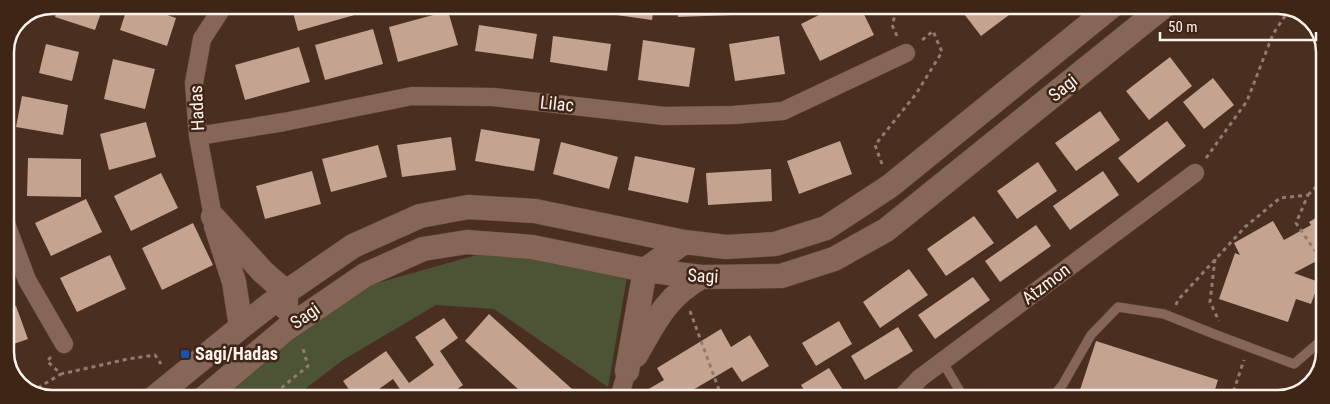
<svg xmlns="http://www.w3.org/2000/svg" width="1330" height="404" viewBox="0 0 1330 404" font-family="'Roboto Condensed',sans-serif">
<style>
.green{fill:#4c5435}
.building{fill:#c5a391}
.lines{fill:none;stroke-linecap:round;stroke-linejoin:round}
.lane-casing{stroke:#614b3f;stroke-width:10}
.street-casing{stroke:#614b3f;stroke-width:19}
.secondary-casing{stroke:#614b3f;stroke-width:25}
.path{stroke:#917b70;stroke-width:3;stroke-dasharray:4 4;stroke-linecap:butt}
.lane{stroke:#866656;stroke-width:9}
.street{stroke:#866656;stroke-width:18}
.secondary{stroke:#866656;stroke-width:24}
.transit-dot{fill:#1a4fb4;stroke:#3f2516;stroke-width:2}
.labels{text-anchor:middle;stroke-width:5;stroke-linejoin:round;paint-order:stroke}
.street-label{font-size:18px;fill:#fef2ed;stroke:#3f2516}
.poi-label{font-size:18px;font-weight:bold;fill:#fef2ed;stroke:#3f2516;text-anchor:start}
.rim{fill:none;stroke:#fef2ed;stroke-width:2.5}
</style>
<rect width="100%" height="100%" fill="#4a2f20"/>
<!-- green -->
<path class="green" d="M 505,247 L 627,277 L 608,387 L 494,309 L 436,305 L 343,360 L 293,398 L 223,398 L 267,360 L 356,289 Z"/>
<!-- building -->
<path class="building" d="M 59,5 L 98,5 L 103,7 L 95,30 L 55,17 Z
M 128,5 L 138,5 L 176,18 L 167,46 L 120,30 Z
M 291,5 L 356,5 L 358,14 L 298,31 Z
M 374,5 L 397,5 L 397,6 L 376,12 Z
M 539,6 L 574,6 L 573,12 Z
M 596,6 L 654,6 L 652,20 L 595,12 Z
M 677,6 L 732,6 L 733,15 L 678,17 Z
M 837,6 L 860,6 L 874,35 L 820,61 L 801,24 Z
M 958,6 L 1021,6 L 981,36 Z
M 448,11 L 458,45 L 398,62 L 389,27 Z
M 479,25 L 537,34 L 533,59 L 475,51 Z
M 373,29 L 383,64 L 325,80 L 315,45 Z
M 553,36 L 611,44 L 607,71 L 550,62 Z
M 779,36 L 785,74 L 735,81 L 729,44 Z
M 643,40 L 695,48 L 689,87 L 638,80 Z
M 46,44 L 79,52 L 72,81 L 39,73 Z
M 299,47 L 310,82 L 245,100 L 235,65 Z
M 1170,57 L 1192,86 L 1149,120 L 1126,91 Z
M 113,59 L 155,69 L 145,109 L 104,99 Z
M 1213,78 L 1234,105 L 1204,129 L 1183,102 Z
M 22,96 L 68,105 L 63,135 L 16,127 Z
M 1100,111 L 1120,140 L 1076,171 L 1055,143 Z
M 1167,121 L 1186,146 L 1138,183 L 1118,158 Z
M 146,122 L 156,157 L 109,170 L 100,134 Z
M 481,129 L 540,139 L 534,171 L 475,161 Z
M 451,137 L 456,170 L 402,177 L 397,145 Z
M 840,141 L 852,174 L 799,194 L 787,161 Z
M 561,142 L 618,157 L 609,189 L 553,174 Z
M 378,145 L 387,177 L 331,192 L 322,159 Z
M 635,156 L 695,168 L 688,203 L 628,190 Z
M 28,158 L 81,159 L 81,197 L 27,196 Z
M 1038,162 L 1057,191 L 1017,219 L 997,191 Z
M 771,169 L 772,201 L 708,205 L 706,173 Z
M 312,171 L 321,204 L 265,219 L 256,186 Z
M 1103,171 L 1119,195 L 1070,230 L 1053,206 Z
M 161,173 L 178,208 L 131,231 L 114,196 Z
M 86,199 L 102,232 L 51,256 L 35,223 Z
M 1324,213 L 1324,257 L 1294,273 L 1319,282 L 1311,304 L 1296,299 L 1288,322 L 1219,299 L 1235,253 L 1240,255 L 1234,243 L 1273,221 L 1284,240 L 1311,225 L 1309,222 Z
M 974,216 L 994,243 L 946,276 L 927,249 Z
M 193,223 L 213,265 L 162,290 L 142,248 Z
M 1036,225 L 1051,246 L 1000,282 L 985,261 Z
M 110,255 L 126,289 L 77,312 L 60,278 Z
M 909,269 L 928,295 L 880,328 L 863,302 Z
M 973,277 L 990,300 L 935,339 L 918,315 Z
M 16,306 L 28,339 L 5,347 L 5,310 Z
M 489,314 L 582,398 L 528,398 L 465,341 Z
M 444,318 L 458,338 L 440,351 L 463,385 L 445,398 L 406,398 L 393,379 L 368,397 L 369,398 L 355,398 L 343,381 L 386,351 L 409,383 L 434,365 L 415,337 Z
M 839,321 L 852,344 L 816,366 L 802,343 Z
M 898,327 L 913,351 L 865,380 L 851,356 Z
M 721,329 L 731,347 L 750,335 L 769,366 L 742,382 L 732,367 L 691,391 L 695,398 L 652,398 L 647,390 L 664,380 L 657,368 Z
M 1096,341 L 1218,380 L 1212,399 L 1077,399 Z
M 829,368 L 848,398 L 809,398 L 801,385 Z"/>
<g class="lines">
<!-- lane casing -->
<g class="lane-casing">
<path id="lane" d="M 942,361 L 961,393 L 979,399
M 1051,399 L 1063,384 L 1091,335 L 1118,307 L 1164,314 L 1214,334 L 1294,364 L 1323,339"/>
</g>
<!-- street casing -->
<g class="street-casing">
<path id="street" d="M 5,54 L 6,49
M 198,136 L 284,122 L 412,96 L 493,97 L 664,116 L 733,115 L 783,111 L 906,53
M 213,217 L 198,136 L 194,83 L 202,39 L 224,5
M 5,221 L 27,280 L 64,344
M 619,398 L 627,371
M 901,398 L 920,378 L 1195,173"/>
</g>
<!-- secondary casing -->
<g class="secondary-casing">
<path id="secondary" d="M 213,217 L 263,272 L 286,292 L 286,308
M 216,226 L 234,282 L 241,327
M 636,355 C 655,322 666,297 701,277
M 627,371 L 645,270 L 684,242
M 155,397 L 241,327 L 286,292 L 353,246 L 420,216 L 468,207 L 535,211 L 684,242 L 726,247 L 775,244 L 826,228 L 890,186 L 1112,6
M 204,398 L 286,329 L 365,275 L 423,249 L 467,242 L 532,247 L 645,270 L 701,277 L 781,276 L 834,259 L 886,230 L 1164,6"/>
</g>
<!-- path -->
<path class="path" d="M 897,36 L 892,25 L 898,6
M 1206,158 L 1247,101 L 1273,34 L 1291,7
M 882,164 L 875,145 L 916,94 L 942,52 L 933,31 L 921,41
M 1308,195 L 1324,179
M 1215,259 L 1210,302 L 1219,321
M 1176,305 L 1178,300 L 1245,227 L 1280,198 L 1308,195 L 1296,223 L 1324,264
M 690,311 L 722,398
M 51,357 L 47,361 L 61,374 L 128,359 L 155,355 L 161,364
M 31,392 L 61,374
M 269,398 L 308,366 L 302,345
M 1231,399 L 1244,360"/>
<!-- lane -->
<use href="#lane" class="lane"/>
<!-- street -->
<use href="#street" class="street"/>
<!-- secondary -->
<use href="#secondary" class="secondary"/>
</g>
<!-- markers -->
<rect class="transit-dot" x="180" y="349" width="10" height="10" rx="2.5"/>
<g class="labels">
<!-- street labels -->
<g class="street-label">
<text transform="translate(1063 88) rotate(-39)" y="6">Sagi</text>
<text transform="translate(557 104) rotate(6)" y="6">Lilac</text>
<text transform="translate(197 108) rotate(-93)" y="6">Hadas</text>
<text transform="translate(703 276) rotate(3)" y="6">Sagi</text>
<text transform="translate(1046 284) rotate(-37)" y="6">Atzmon</text>
<text transform="translate(305 316) rotate(-35)" y="6">Sagi</text>
</g>
<!-- poi labels -->
<g class="poi-label">
<text x="195" y="360">Sagi/Hadas</text>
</g>
</g>
<!-- crop -->
<path d="M0 0H1330V404H0ZM52 14H1278A38 38 0 0 1 1316 52V352A38 38 0 0 1 1278 390H52A38 38 0 0 1 14 352V52A38 38 0 0 1 52 14Z" fill="#3f2516" fill-rule="evenodd"/>
<path class="rim" d="M52 14H1278A38 38 0 0 1 1316 52V352A38 38 0 0 1 1278 390H52A38 38 0 0 1 14 352V52A38 38 0 0 1 52 14Z"/>
<!-- scale -->
<path d="M1160 32v8h156v-8" fill="none" stroke="#fef2ed" stroke-width="2.5"/>
<text x="1168" y="32" font-size="15" fill="#fef2ed" stroke="#3f2516" stroke-width="4" paint-order="stroke">50 m</text>
</svg>
